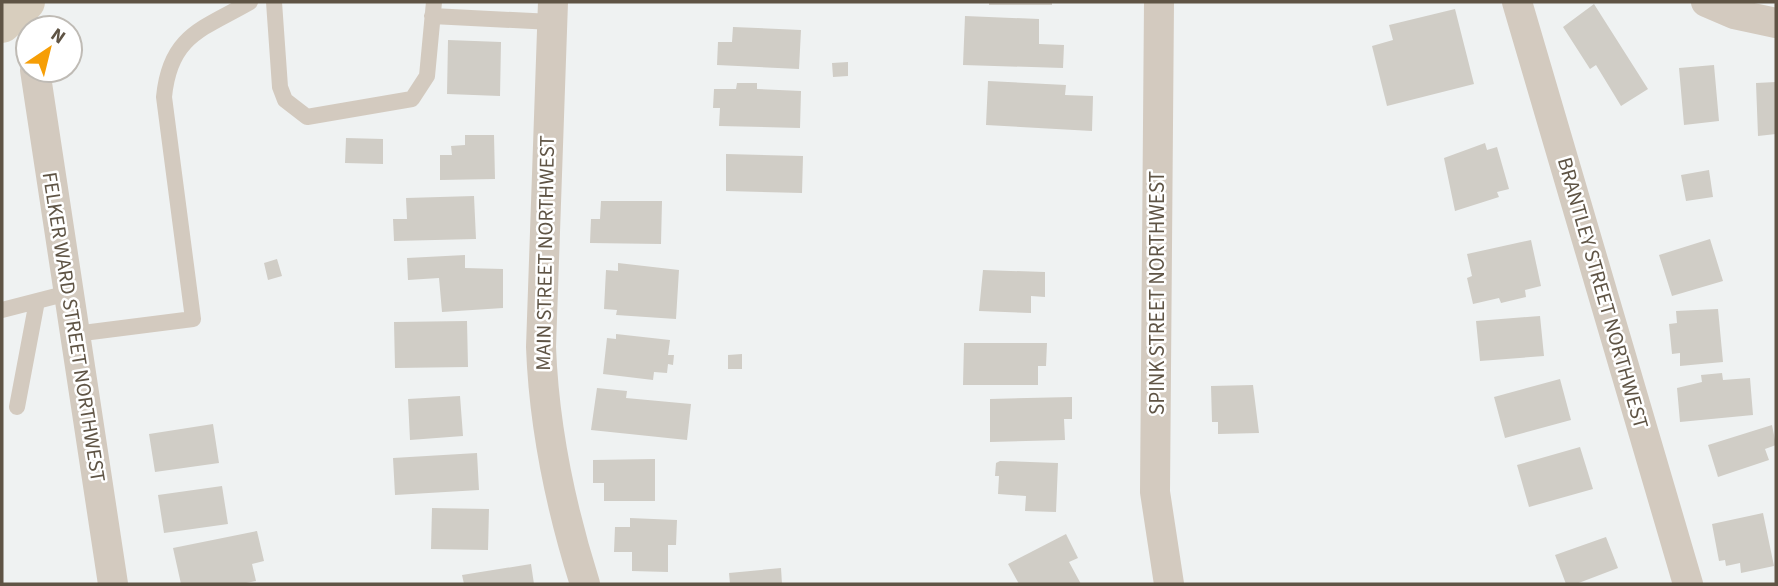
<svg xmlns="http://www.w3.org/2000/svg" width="1778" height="586" viewBox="0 0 1778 586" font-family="'Source Sans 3',sans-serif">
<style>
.building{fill:#d0cdc6}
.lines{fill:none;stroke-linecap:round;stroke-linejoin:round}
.lane{stroke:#d3cabf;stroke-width:16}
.street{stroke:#d3cabf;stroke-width:30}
.secondary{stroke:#d8cebe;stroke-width:38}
.labels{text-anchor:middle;stroke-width:5;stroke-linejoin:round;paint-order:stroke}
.street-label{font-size:21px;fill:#5f5445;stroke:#fff}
</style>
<rect width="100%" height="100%" fill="#eff2f2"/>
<!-- building -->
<path class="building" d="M 989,2 L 1052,2 L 1052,5 L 989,5 Z
M 1594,4 L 1648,89 L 1621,106 L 1596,65 L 1590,69 L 1563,27 Z
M 1455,9 L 1474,84 L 1387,106 L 1372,46 L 1393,40 L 1389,25 Z
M 965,16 L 1039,19 L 1039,44 L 1064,45 L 1063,68 L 963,65 Z
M 733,27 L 801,30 L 799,69 L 717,65 L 718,42 L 732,42 Z
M 448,40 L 501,42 L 500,96 L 447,94 Z
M 848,62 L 848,76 L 833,77 L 832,63 Z
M 1714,65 L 1719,121 L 1684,125 L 1679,68 Z
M 988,81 L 1066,85 L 1065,95 L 1093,96 L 1092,131 L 986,125 Z
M 1776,82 L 1776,134 L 1758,136 L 1756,83 Z
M 737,83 L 757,83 L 757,89 L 801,91 L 800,128 L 719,126 L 720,108 L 713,108 L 714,89 L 736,89 Z
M 465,135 L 494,135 L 495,179 L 440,180 L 440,155 L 452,155 L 451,146 L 465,145 Z
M 346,138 L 383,139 L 383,164 L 345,163 Z
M 1485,143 L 1487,150 L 1497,147 L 1509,189 L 1497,192 L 1499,197 L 1455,211 L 1444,158 Z
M 726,154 L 803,156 L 802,193 L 726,191 Z
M 1709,170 L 1713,197 L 1686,201 L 1681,175 Z
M 474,196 L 476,239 L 394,241 L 393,219 L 407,219 L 406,198 Z
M 601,201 L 662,201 L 661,244 L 590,243 L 591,219 L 600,219 Z
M 1710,239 L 1723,281 L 1672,296 L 1659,255 Z
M 1531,240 L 1541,286 L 1525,290 L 1526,297 L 1501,303 L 1499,298 L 1473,304 L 1467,278 L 1472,276 L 1467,254 Z
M 465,255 L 465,268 L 503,269 L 503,308 L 442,312 L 439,278 L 408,280 L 407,258 Z
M 277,259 L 282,276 L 268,280 L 264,263 Z
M 618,263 L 679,270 L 676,319 L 616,315 L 617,310 L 604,309 L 606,270 L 618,271 Z
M 983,270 L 1045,272 L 1045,297 L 1031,296 L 1031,313 L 979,311 Z
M 1718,309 L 1723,362 L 1680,366 L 1680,353 L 1672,354 L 1669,324 L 1677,323 L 1676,311 Z
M 1540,316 L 1544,356 L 1480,361 L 1476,321 Z
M 467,321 L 468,367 L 395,368 L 394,322 Z
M 616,334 L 670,340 L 668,355 L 674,355 L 673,365 L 668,364 L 667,373 L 654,372 L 653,380 L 603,374 L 607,338 L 616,339 Z
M 964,343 L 1047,343 L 1046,366 L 1038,366 L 1038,385 L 963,385 Z
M 742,354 L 742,369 L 728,369 L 728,355 Z
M 1722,373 L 1723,380 L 1750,378 L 1753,415 L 1680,422 L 1677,388 L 1702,382 L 1701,375 Z
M 1560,379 L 1571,420 L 1505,438 L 1494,397 Z
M 1253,385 L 1259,433 L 1218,434 L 1218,422 L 1212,422 L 1211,386 Z
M 597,388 L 627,391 L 626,398 L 691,404 L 687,440 L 591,430 Z
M 460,396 L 463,436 L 410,440 L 408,399 Z
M 1072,397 L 1072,419 L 1064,419 L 1065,440 L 990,442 L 990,399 Z
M 213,424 L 219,463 L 155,472 L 149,434 Z
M 1772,425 L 1776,445 L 1765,449 L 1769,460 L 1718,477 L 1708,445 Z
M 1580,447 L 1593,489 L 1529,507 L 1517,465 Z
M 477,453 L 479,490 L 395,495 L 393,458 Z
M 655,459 L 655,501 L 604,501 L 604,483 L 593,483 L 593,460 Z
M 1000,461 L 1058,463 L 1056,512 L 1025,511 L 1026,496 L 998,494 L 999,476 L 995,476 L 996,463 Z
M 222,486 L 228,524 L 164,533 L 158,495 Z
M 432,508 L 489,509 L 488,550 L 431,549 Z
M 1763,513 L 1774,566 L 1741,573 L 1740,563 L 1726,566 L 1725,560 L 1719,561 L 1712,524 Z
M 630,518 L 677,520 L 676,545 L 668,545 L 668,572 L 632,571 L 632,552 L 614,552 L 615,527 L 630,527 Z
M 257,531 L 264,561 L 252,564 L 256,581 L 241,584 L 181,584 L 173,548 Z
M 1066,534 L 1078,558 L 1069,562 L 1081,584 L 1019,584 L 1008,564 Z
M 1606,537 L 1618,568 L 1576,584 L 1566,584 L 1555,555 Z
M 531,564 L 534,584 L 464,584 L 462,575 Z
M 781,568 L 782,584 L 730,584 L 729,573 Z"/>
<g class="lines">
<!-- lane -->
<path class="lane" d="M 274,2 L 280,87 L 285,100 L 307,117 L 412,99 L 427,76 L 434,2
M 432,16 L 552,22
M 2,310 L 68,293
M 75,334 L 193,319 L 164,97 C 170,35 203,29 250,2
M 17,407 L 37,301"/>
<!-- street -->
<path class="street" d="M 553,2 L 541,347 C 544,427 561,508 585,584
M 1159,2 L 1155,492 L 1169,584
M 1517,2 L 1688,584
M 1706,2 L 1734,14 L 1776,23
M 35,70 L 113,584"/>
<!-- secondary -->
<path class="secondary" d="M 2,24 L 26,2"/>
</g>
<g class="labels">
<!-- street labels -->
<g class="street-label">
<text transform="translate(545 253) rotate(-89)" y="7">MAIN STREET NORTHWEST</text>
<text transform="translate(1157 293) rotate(-90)" y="7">SPINK STREET NORTHWEST</text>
<text transform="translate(1603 293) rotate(74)" y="7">BRANTLEY STREET NORTHWEST</text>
<text transform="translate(74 327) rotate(81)" y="7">FELKER WARD STREET NORTHWEST</text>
</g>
</g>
<!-- border -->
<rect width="1778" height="586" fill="none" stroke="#5f5445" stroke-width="7"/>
<!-- north arrow -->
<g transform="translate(49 49) rotate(35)"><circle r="33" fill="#ffffff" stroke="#bfbbb5" stroke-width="2"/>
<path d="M0-5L12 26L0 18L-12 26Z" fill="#f69e06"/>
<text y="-10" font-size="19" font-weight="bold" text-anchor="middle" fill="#5f5445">N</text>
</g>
</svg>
